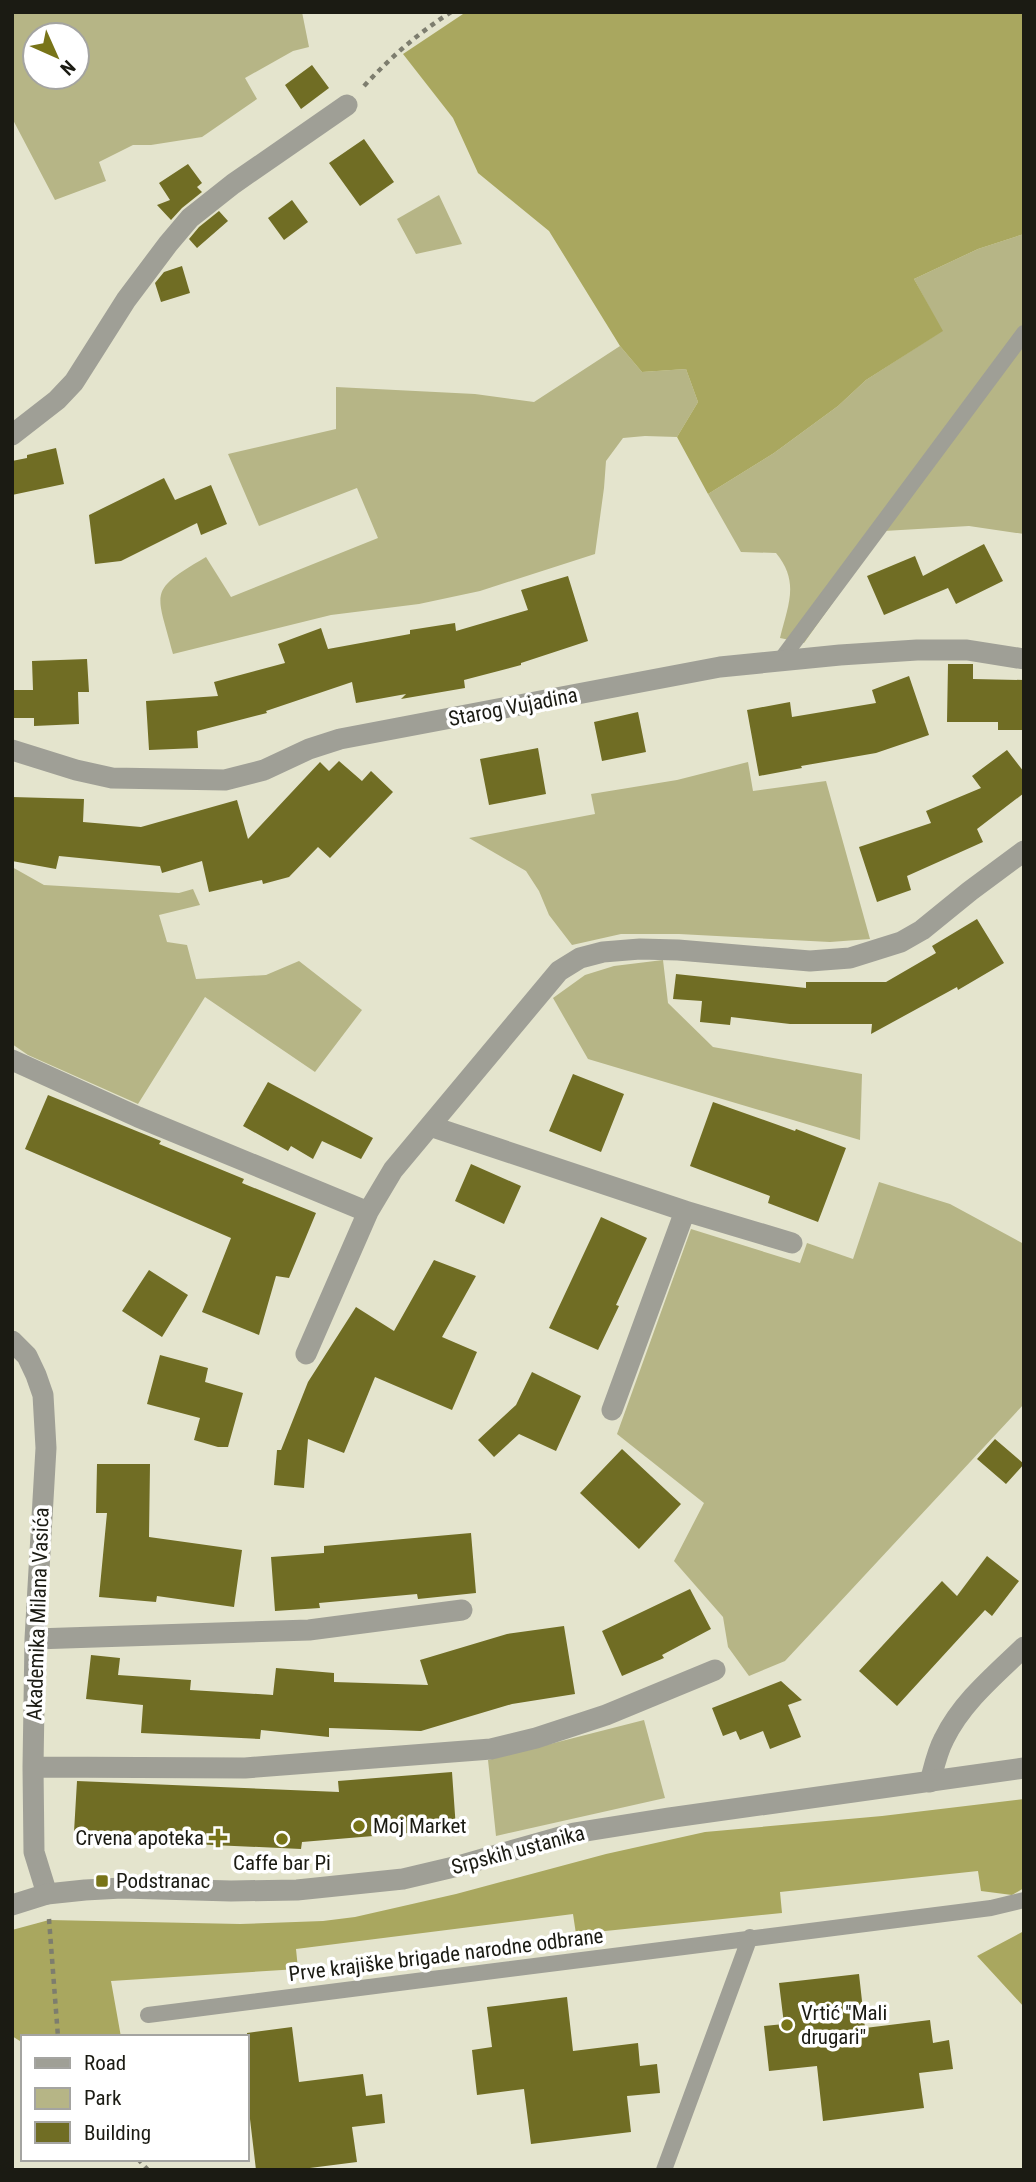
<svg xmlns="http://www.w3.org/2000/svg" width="1036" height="2182" viewBox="0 0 1036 2182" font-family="'Roboto Condensed',sans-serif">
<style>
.green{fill:#b6b586;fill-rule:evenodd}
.forest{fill:#a9a75f}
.building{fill:#706d24}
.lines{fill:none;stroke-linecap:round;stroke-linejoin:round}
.path{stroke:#7d7d6e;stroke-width:4.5;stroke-dasharray:5 5;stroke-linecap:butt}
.service{stroke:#9f9f96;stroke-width:16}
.minor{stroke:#9f9f96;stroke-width:21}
.tertiary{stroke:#9f9f96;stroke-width:21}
.poi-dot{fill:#787418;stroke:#fff;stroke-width:2.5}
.labels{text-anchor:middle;stroke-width:7;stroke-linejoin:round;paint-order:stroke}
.street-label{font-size:21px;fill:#1b1b13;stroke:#fff}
.poi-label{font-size:21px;fill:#1b1b13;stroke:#fff;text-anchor:start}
</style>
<rect width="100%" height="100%" fill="#e4e4cd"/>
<!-- green -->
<path class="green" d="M 12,12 L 302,12 L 309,47 L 293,51 L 245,78 L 257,99 L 202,137 L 151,145 L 133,145 L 99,162 L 106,181 L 55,200 L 12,118 ZM 35,35 L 77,35 L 77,77 L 35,77 Z
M 439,195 L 462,244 L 416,254 L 397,219 Z
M 1024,234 L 1024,534 L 969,526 L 884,531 L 804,643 L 780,638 C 788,605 800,582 776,553 L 741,552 L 708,494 L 774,453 L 838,406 L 866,380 L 942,331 L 914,279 L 978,249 Z
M 620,346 L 642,372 L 686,369 L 698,402 L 677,437 L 645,436 L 623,438 L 606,461 L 604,488 L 595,554 L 480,591 L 419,604 L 331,615 L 173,654 C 157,591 146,592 206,557 L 231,597 L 378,538 L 357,488 L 259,526 L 228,454 L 336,429 L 336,387 L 475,394 L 534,402 Z
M 748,762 L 753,791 L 826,781 L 870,939 L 830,942 L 679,934 L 621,934 L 572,945 L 549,915 L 539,891 L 526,871 L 469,838 L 595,814 L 591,794 L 677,780 Z
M 12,867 L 44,885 L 179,893 L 193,889 L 200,905 L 159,915 L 167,942 L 187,945 L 196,979 L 266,975 L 299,961 L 362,1010 L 315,1072 L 205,997 L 138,1104 L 28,1055 L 12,1044 Z
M 663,960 L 668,1003 L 713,1047 L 862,1074 L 860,1140 L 588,1059 L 553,998 L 585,975 L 614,966 Z
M 879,1182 L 950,1204 L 1024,1244 L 1024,1404 L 785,1661 L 749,1676 L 728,1647 L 723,1617 L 674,1561 L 704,1503 L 617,1434 L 691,1229 L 800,1263 L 807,1243 L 853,1259 Z
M 644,1720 L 665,1798 L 496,1836 L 488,1760 Z"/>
<!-- forest -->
<path class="forest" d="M 466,12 L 1024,12 L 1024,234 L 978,249 L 914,279 L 943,331 L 866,380 L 838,406 L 774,453 L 708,494 L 677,437 L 698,402 L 686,369 L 642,372 L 620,346 L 549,231 L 478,173 L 453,118 L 403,54 Z
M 1024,1799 L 1024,1888 L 1012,1895 L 981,1891 L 978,1871 L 780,1892 L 782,1913 L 576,1934 L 573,1914 L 296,1949 L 298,1969 L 111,1981 L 121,2037 L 23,2037 L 23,2043 L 12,2036 L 12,1930 L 49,1920 L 240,1924 L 323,1921 L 355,1917 L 456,1894 L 606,1854 L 705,1832 L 882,1816 Z
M 1024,1931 L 1024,2007 L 977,1956 Z"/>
<!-- building -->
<path class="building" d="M 312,65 L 329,88 L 301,109 L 285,85 Z
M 364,139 L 394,182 L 360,206 L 329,163 Z
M 188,164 L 202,183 L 197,187 L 202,192 L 182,208 L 171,220 L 157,205 L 170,200 L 159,183 Z
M 292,200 L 308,222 L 284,240 L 268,218 Z
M 219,211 L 228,221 L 197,248 L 189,239 L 199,227 Z
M 182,266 L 190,293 L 161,302 L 155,283 L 164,272 Z
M 56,448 L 64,484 L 12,495 L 12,461 L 27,458 L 27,455 Z
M 164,478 L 175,500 L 211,485 L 227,524 L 201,535 L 197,523 L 121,561 L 95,564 L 89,515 Z
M 984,544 L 1003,581 L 956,604 L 948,588 L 884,615 L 867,576 L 915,556 L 923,576 Z
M 568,576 L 588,641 L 521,663 L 521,665 L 464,680 L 465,688 L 401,699 L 406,694 L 356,703 L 352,682 L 266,711 L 267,713 L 197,731 L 198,748 L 149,750 L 146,701 L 218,696 L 214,682 L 285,663 L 278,644 L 321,628 L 328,649 L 410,634 L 410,630 L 455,623 L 456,631 L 528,610 L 521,590 Z
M 87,659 L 89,692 L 78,692 L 79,724 L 34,726 L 34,718 L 12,718 L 12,690 L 33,690 L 32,661 Z
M 948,664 L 973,664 L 973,679 L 1024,680 L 1024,730 L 998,730 L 998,722 L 947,722 Z
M 909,676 L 929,735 L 876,753 L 801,766 L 802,768 L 759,776 L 747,710 L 790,702 L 792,717 L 876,703 L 872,690 Z
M 638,712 L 646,752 L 602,761 L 594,722 Z
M 538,748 L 546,794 L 489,805 L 480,759 Z
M 1007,750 L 1024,772 L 1024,793 L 977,829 L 983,842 L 907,876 L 911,890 L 877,902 L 859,847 L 931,823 L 926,811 L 981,788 L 972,776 Z
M 339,761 L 362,781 L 371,771 L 393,792 L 330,858 L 318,847 L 289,877 L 263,884 L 262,880 L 209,892 L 202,861 L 162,873 L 160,866 L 59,856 L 56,869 L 12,861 L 12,797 L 84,799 L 83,822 L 141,827 L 237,800 L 248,839 L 320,762 L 329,771 Z
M 977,919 L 1004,963 L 958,990 L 957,987 L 871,1034 L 872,1024 L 790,1024 L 731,1017 L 730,1025 L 700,1022 L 702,1001 L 673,999 L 676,974 L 806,988 L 806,982 L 886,982 L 936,953 L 932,946 Z
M 573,1074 L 624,1094 L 601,1152 L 549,1131 Z
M 268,1082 L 373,1138 L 361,1159 L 322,1141 L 313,1159 L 291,1146 L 288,1151 L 243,1126 Z
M 48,1095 L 161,1141 L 159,1144 L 244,1179 L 242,1183 L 316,1213 L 289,1278 L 276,1276 L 259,1335 L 202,1312 L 231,1238 L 25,1149 Z
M 713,1102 L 795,1131 L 796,1129 L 846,1148 L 818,1222 L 768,1203 L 770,1196 L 690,1166 Z
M 471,1164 L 521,1186 L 504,1224 L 455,1201 Z
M 601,1217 L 647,1238 L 616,1305 L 619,1306 L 598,1350 L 549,1328 Z
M 434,1260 L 476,1276 L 442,1337 L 477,1352 L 452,1410 L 375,1377 L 344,1453 L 308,1439 L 304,1488 L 274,1485 L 277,1450 L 281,1450 L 308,1382 L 356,1307 L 394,1331 Z
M 149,1270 L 188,1295 L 162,1337 L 122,1311 Z
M 160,1355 L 208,1368 L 205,1382 L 243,1393 L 228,1447 L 218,1447 L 194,1440 L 200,1418 L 147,1404 Z
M 532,1372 L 581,1396 L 556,1451 L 519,1434 L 494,1457 L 478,1440 L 516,1405 Z
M 995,1439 L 1024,1464 L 1006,1484 L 977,1459 Z
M 622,1449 L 681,1504 L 639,1549 L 580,1493 Z
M 97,1464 L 150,1464 L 149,1537 L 242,1550 L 234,1607 L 157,1596 L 156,1602 L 99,1597 L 107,1513 L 96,1513 Z
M 471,1533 L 476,1593 L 418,1599 L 417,1594 L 319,1603 L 320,1608 L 275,1611 L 271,1557 L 324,1553 L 324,1546 Z
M 987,1556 L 1019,1581 L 992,1616 L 985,1610 L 897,1706 L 859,1671 L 942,1581 L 957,1596 Z
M 690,1589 L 711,1629 L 662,1655 L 664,1658 L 622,1676 L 602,1631 Z
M 564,1626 L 575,1694 L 512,1704 L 421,1731 L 329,1728 L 329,1737 L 261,1730 L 260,1739 L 141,1733 L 143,1705 L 86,1699 L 91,1655 L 120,1658 L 118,1675 L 191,1680 L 190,1690 L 273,1695 L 276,1668 L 334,1673 L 334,1682 L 428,1685 L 420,1660 L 507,1634 Z
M 781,1681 L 802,1700 L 788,1705 L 801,1737 L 770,1749 L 763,1731 L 740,1740 L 736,1731 L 723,1736 L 712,1708 Z
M 452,1772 L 456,1829 L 302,1842 L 301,1849 L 191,1844 L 191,1838 L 74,1832 L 77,1781 L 339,1792 L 338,1781 Z
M 859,1974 L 865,2028 L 930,2020 L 933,2043 L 949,2040 L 953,2069 L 919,2073 L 924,2108 L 823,2121 L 817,2066 L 769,2071 L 764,2026 L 784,2024 L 779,1983 Z
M 567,1997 L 573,2051 L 638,2043 L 640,2066 L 657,2064 L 660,2093 L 627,2096 L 631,2132 L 531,2144 L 524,2089 L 477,2095 L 472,2050 L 492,2047 L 487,2007 Z
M 292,2027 L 299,2082 L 363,2074 L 366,2096 L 382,2094 L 385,2123 L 352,2127 L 357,2162 L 294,2170 L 256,2170 L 250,2119 L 247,2120 L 247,2033 Z"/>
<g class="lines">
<!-- path -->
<path class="path" d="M 364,86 C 391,57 417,34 451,12
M 49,1919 L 58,2037
M 138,2159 L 148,2170"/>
<!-- service -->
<path class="service" d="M 780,661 L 1024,333
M 148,2015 L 991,1908 L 1024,1900
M 664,2170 L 750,1937"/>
<!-- minor -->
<path class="minor" d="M 12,435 L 57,400 L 74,382 L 126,300 L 168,244 L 190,218 L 233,184 L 347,105
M 12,750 L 76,770 L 112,778 L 225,780 L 264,770 L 309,749 L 340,739 L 720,667 L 840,655 L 917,650 L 967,650 L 1024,659
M 12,1060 L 138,1117 L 368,1212
M 430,1126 L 685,1211 L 612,1410
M 685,1211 L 792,1243
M 12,1341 L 27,1356 L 36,1375 L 43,1395 L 46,1448 L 35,1639 L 33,1767 L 34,1852 L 47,1894
M 306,1354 L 368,1212 L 393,1170 L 559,971 L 580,958 L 603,952 L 640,949 L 678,950 L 810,961 L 850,958 L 901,942 L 922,930 L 970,891 L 1024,851
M 35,1639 L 309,1630 L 462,1610
M 33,1767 L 245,1768 L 491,1749 L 536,1738 L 606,1715 L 715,1670
M 930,1782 C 934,1767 937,1752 944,1739 C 962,1702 995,1675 1024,1647"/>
<!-- tertiary -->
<path class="tertiary" d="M 12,1905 L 47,1894 L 85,1890 L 122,1888 L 231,1891 L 297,1890 L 403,1879 L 458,1866 L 574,1833 L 668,1818 L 1024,1768"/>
</g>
<!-- markers -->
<g class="poi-dot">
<circle cx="359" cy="1826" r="7"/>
<path d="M214.5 1827.5h7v7h7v7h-7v7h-7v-7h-7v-7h7z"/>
<circle cx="282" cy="1839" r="7"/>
<rect x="95" y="1874" width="14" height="14" rx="3.5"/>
<circle cx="787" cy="2025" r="7"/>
</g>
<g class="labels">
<!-- street labels -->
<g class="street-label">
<text transform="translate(513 707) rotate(-11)" y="7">Starog Vujadina</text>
<text transform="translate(38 1614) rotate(-88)" y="7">Akademika Milana Vasića</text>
<text transform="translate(518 1850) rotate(-15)" y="7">Srpskih ustanika</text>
<text transform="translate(446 1955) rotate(-7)" y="7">Prve krajiške brigade narodne odbrane</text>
</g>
<!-- poi labels -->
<g class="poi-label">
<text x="373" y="1833">Moj Market</text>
<text x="204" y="1845" text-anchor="end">Crvena apoteka</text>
<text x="282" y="1870" text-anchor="middle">Caffe bar Pi</text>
<text x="116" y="1888">Podstranac</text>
<text x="801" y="2020">Vrtić "Mali<tspan x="801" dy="24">drugari"</tspan></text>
</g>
</g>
<!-- border -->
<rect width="1036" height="2182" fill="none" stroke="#1b1b13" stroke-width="28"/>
<!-- legend -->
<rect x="21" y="2035" width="228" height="126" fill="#ffffff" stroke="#a4a4a1" stroke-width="2"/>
<rect x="35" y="2058" width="35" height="10" fill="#9f9f96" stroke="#a4a4a1" stroke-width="2"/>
<text x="84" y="2070" font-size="21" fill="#1b1b13">Road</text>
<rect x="35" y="2088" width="35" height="21" fill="#b6b586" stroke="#a4a4a1" stroke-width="2"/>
<text x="84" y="2105" font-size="21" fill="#1b1b13">Park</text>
<rect x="35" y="2122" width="35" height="21" fill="#706d24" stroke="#a4a4a1" stroke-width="2"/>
<text x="84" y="2140" font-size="21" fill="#1b1b13">Building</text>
<!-- north arrow -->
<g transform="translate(56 56) rotate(135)"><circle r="33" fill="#ffffff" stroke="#a4a4a1" stroke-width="2"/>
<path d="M0-5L12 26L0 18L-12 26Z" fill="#787418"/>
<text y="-10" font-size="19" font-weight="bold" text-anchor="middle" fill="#1b1b13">N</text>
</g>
</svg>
